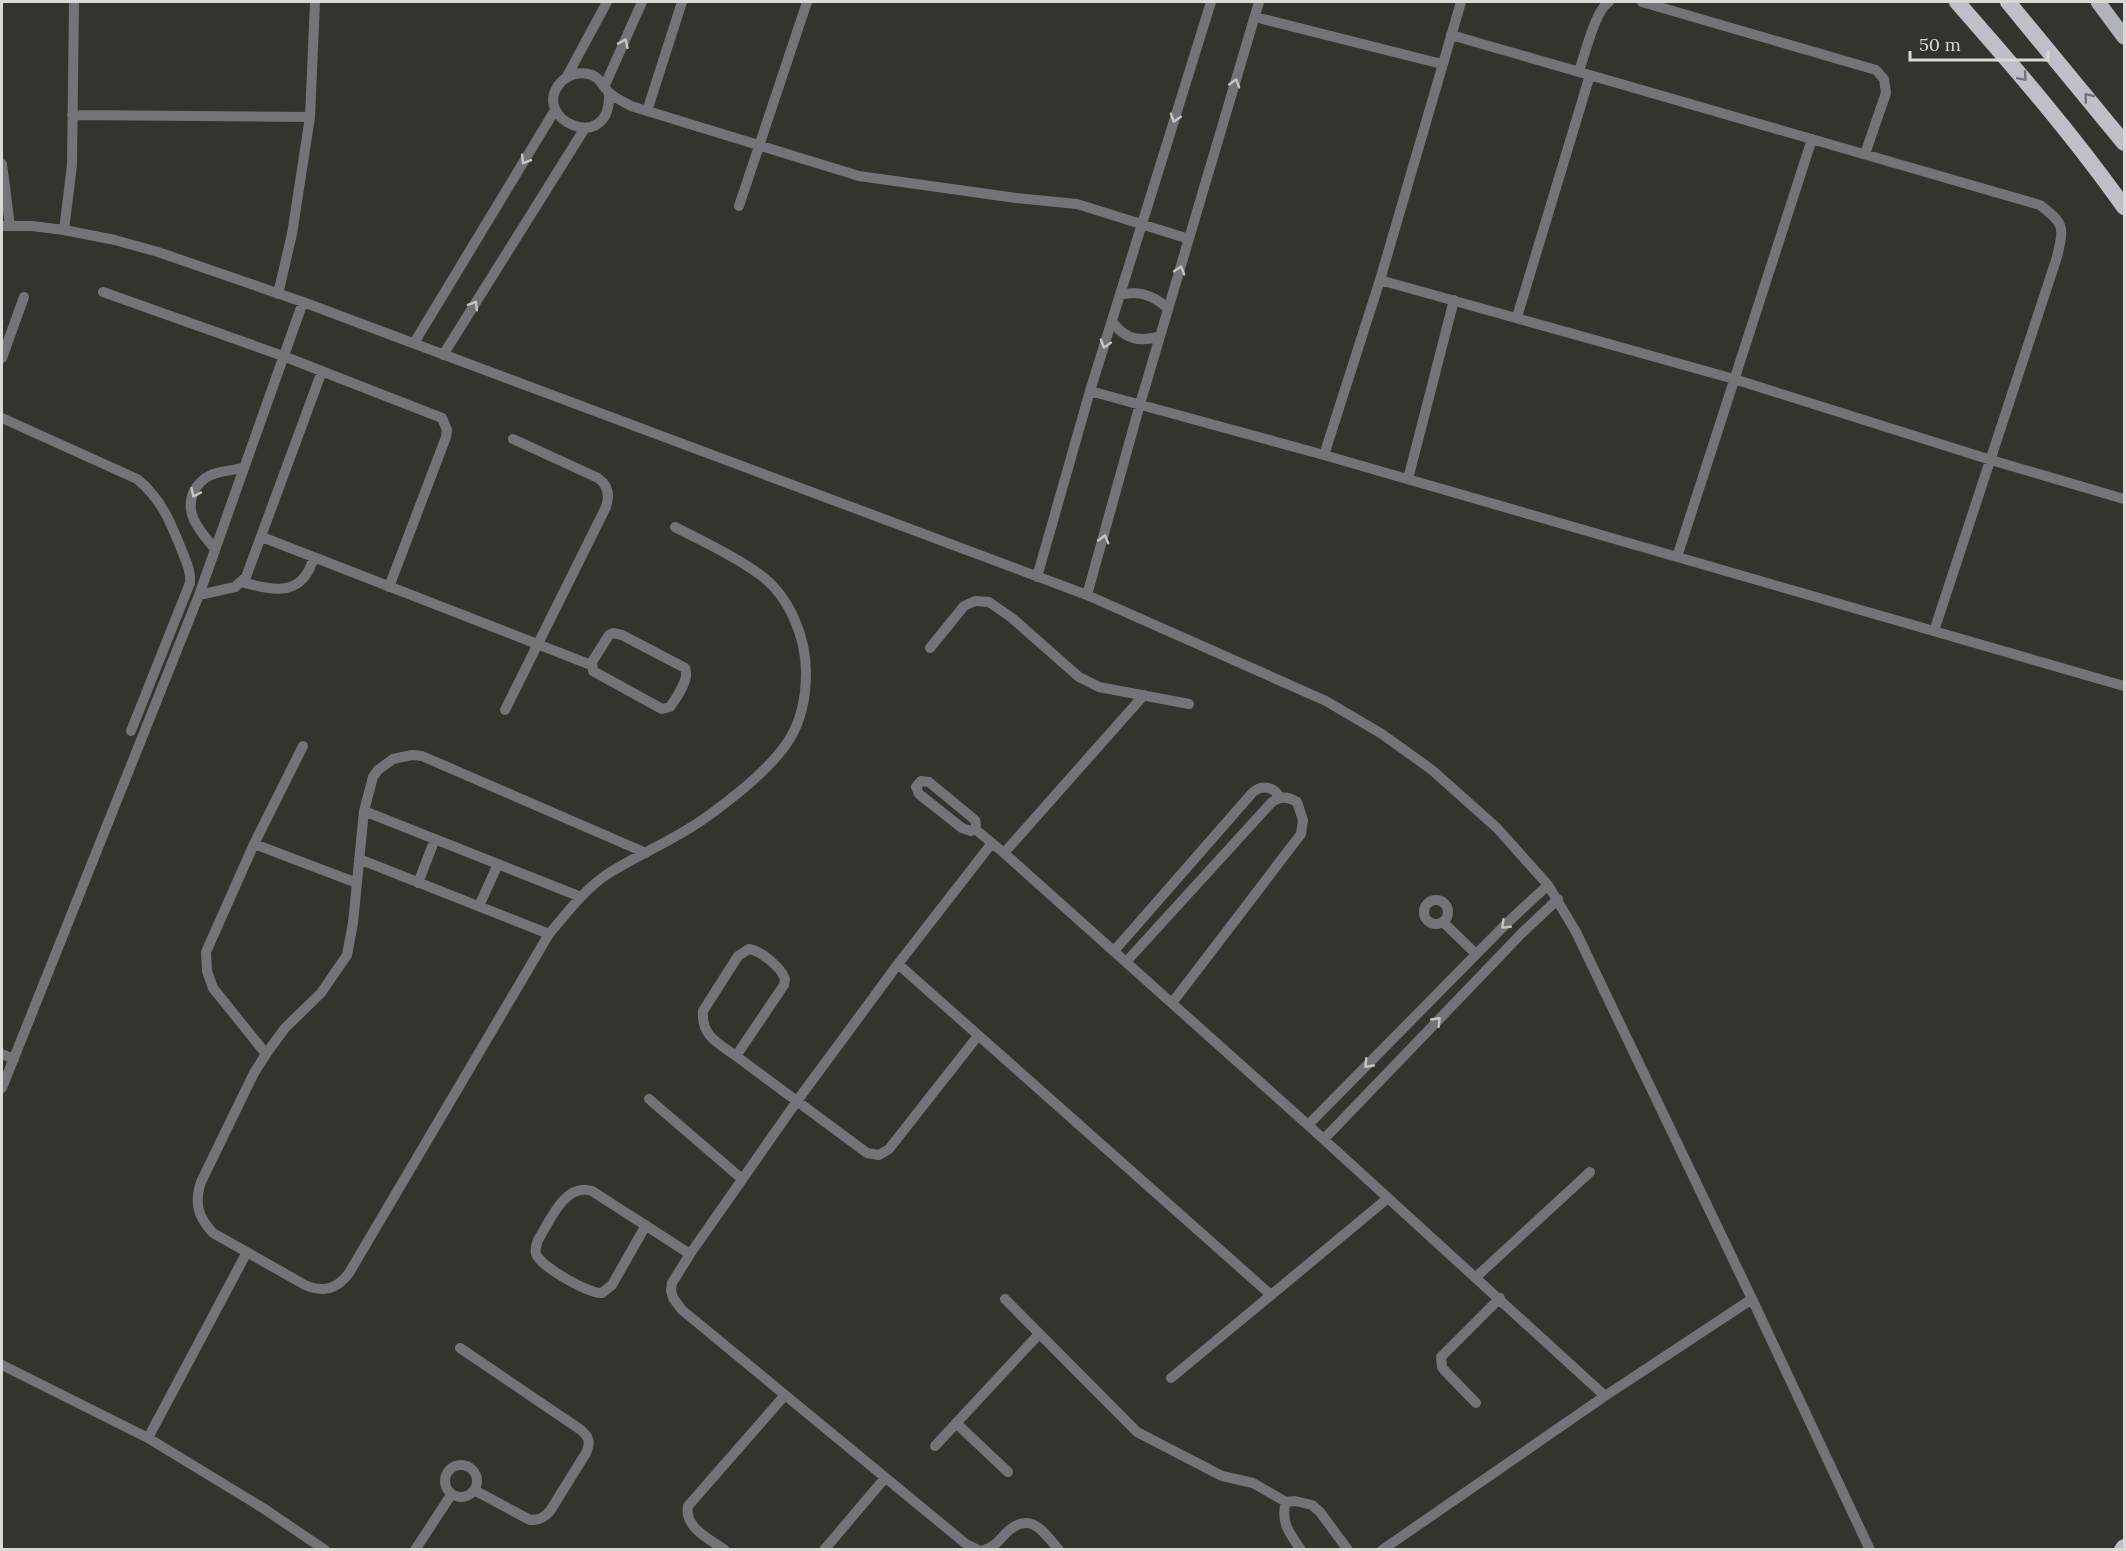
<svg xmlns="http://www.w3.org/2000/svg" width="2126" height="1551" viewBox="0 0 2126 1551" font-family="Lora,serif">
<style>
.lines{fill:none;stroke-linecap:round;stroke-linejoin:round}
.service{stroke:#737477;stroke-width:10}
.primary{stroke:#b1b3ba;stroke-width:15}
.trunk{stroke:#bec0c8;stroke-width:16}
.oneway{stroke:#c5c6c2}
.oneway2{stroke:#727373}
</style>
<rect width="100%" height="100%" fill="#33342d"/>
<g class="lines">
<!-- service -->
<path class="service" d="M 1642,2 L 1876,70 L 1884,79 L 1886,93 L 1865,154
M 1255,17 L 1442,64
M 1451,35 L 2040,205 C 2065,224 2064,227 2057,257 L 1934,631
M 1579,71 C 1585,55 1595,10 1609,2
M 566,78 L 607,2
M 605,85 L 642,2
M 609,93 C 612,158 526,118 562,81 C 568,75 579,72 588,74 C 601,76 602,88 611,94 C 617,99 624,102 631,106 L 859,176 L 1016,198 L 1077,204 L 1189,239
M 647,111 L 682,2
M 72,115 L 310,117
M 2,164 L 10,226
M 739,206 L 807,2
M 2,226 L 32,226 L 64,230 L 115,240 L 158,252 L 303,302 L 1087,595 L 1326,701 L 1382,734 L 1432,770 L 1497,828 L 1548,885 L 1576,932 L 1752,1299 L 1870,1550
M 64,230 L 72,165 L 74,2
M 1380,280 L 1734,379 L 1991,460 L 2124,499
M 103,292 L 283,356 L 442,418 L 447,430 L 446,437 L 389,587
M 278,294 L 292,234 L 310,117 L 315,2
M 1120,295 C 1139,290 1154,295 1168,309
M 1517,317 L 1590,75
M 1112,321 C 1124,339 1140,343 1160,336
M 414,343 L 555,110
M 443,355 L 585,128
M 2,358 L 24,297
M 1090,391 L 1324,455 L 2124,686
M 2,418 L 137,479 C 161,498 171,523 182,551 C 186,561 191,571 190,583 L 131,731
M 1324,455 L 1380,280 L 1461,2
M 1408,479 L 1454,300
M 262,537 L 591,665
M 215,549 C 201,532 183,514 194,491 C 198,484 204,478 211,475 C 221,471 233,470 244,468
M 1677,557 L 1812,139
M 1037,577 L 1090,391 L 1211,2
M 241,582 C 273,590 302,599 314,557
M 199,595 L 235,587 L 246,577 L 322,371
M 1087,595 L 1140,404 L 1259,2
M 613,633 L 622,635 L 685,668 C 690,679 677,697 670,707 L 662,709 L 593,671 L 592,662 L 609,635 Z
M 930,648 L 964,606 L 975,601 L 989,602 L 1012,618 L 1079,677 L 1099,687 L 1189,704
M 505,710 L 606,507 C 610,495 608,485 598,478 L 513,439
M 921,781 L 929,782 L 975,820 C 977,826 976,828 971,831 L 962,828 L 919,794 L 916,787 Z
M 364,811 L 581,897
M 975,829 L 1004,853 L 1308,1125 L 1605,1396
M 254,844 L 357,883
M 646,853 L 422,756 L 412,755 L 393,759 L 378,770 L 373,777 L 364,811 L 353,923 L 347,955 L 321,993 L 285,1028 L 266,1054 L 254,1073 L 201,1182 C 194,1203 198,1217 213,1233 L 305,1285 C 324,1293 337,1289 349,1273 L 549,934 C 567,913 583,891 606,875 C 634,857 665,844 693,826 C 711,815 728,801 744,788 C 784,754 806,728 806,673 C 806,637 789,595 759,574 C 735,556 702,541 675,527
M 1004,853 L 1144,695
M 359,859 L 549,934
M 418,883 L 435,839
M1424 912a12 12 0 1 1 24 0a12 12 0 1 1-24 0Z
M 479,906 L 498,864
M 1443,922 L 1476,954
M 749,949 C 761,951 781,967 785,979 L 784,985 L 736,1056 C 718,1043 701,1036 703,1011 L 738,956 Z
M 1114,951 L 1253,792 C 1263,785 1274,786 1280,798
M 1126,962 L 1271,803 C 1279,796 1288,796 1297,802 L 1303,820 L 1301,834 L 1172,1003
M 898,964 L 1271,1295
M 2,1054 L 14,1059
M 266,1054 L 213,988 L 207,971 L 206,952 L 254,844 L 303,746
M 736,1056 L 867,1153 L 879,1155 L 889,1149 L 977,1037
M 2,1088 L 199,595 L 303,302
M 649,1099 L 742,1179
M 1308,1125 L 1507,923 L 1548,885
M 1324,1139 L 1523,932 L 1558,899
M 646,1225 L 612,1285 L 602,1293 C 589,1294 541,1267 536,1254 C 535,1249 536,1245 538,1240 C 550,1221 565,1182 592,1191 L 690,1254
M 1476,1277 L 1590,1172
M 1005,1299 L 1137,1432 L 1222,1476 L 1253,1483 L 1286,1502 L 1295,1501 L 1312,1505 L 1320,1512 L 1348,1550
M 460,1348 L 581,1430 C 589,1437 591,1443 586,1453 L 550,1511 C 544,1518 539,1520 530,1520 L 474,1490
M 2,1365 L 148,1438 L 263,1508 L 325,1550
M 1171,1378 L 1388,1198
M 1476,1403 L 1445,1371 L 1442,1367 L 1441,1357 L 1500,1298
M 956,1423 L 1008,1472
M 148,1438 L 247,1252
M 935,1446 L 1039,1334
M445 1481a16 16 0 1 1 32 0a16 16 0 1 1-32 0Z
M 1286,1502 C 1280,1522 1290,1534 1301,1550
M 415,1550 L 451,1495
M 725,1550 C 710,1539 684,1528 688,1506 L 785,1395
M 824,1550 L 885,1478
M 978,1550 L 966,1544 L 682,1310 L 673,1298 L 671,1290 L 672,1283 L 690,1254 L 797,1101 L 898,964 L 992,843
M 984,1550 C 994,1547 999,1541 1006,1533 C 1030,1510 1043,1531 1059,1550
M 1382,1550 L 1605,1396 L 1752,1299"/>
<!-- primary -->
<path class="primary" d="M 2098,2 L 2124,37"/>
<!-- trunk -->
<path class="trunk" d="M 1957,2 C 2015,68 2073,135 2124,207
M 2008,2 L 2124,143
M 2122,1550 L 2124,1547"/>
</g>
<!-- one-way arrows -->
<defs><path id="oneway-chevron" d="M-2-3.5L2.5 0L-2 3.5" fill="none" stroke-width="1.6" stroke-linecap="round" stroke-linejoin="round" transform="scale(1.5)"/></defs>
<g class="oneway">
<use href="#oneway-chevron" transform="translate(624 43) rotate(-66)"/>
<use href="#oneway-chevron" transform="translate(1235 83) rotate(-74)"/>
<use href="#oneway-chevron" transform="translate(1175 118) rotate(107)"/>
<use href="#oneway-chevron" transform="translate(525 160) rotate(121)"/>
<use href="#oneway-chevron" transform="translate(1180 270) rotate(-73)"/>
<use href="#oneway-chevron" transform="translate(474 305) rotate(-58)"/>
<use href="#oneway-chevron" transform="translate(1105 344) rotate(107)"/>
<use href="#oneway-chevron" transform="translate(195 493) rotate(115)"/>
<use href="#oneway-chevron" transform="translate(1104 539) rotate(-75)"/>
<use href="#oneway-chevron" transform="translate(1505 925) rotate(136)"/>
<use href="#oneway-chevron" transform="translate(1437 1021) rotate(-46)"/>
<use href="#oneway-chevron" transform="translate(1368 1064) rotate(134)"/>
</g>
<g class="oneway2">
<use href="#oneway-chevron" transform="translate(2023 77) rotate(49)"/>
<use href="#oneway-chevron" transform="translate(2088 97) rotate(-129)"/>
</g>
<!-- border -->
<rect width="2126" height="1551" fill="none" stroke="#d9dad5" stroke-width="6"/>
<!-- scale -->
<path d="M1910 51v9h138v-9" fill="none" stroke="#d9dad5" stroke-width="3"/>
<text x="1919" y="51" font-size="18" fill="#d9dad5" stroke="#33342d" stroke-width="4.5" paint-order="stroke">50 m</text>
</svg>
